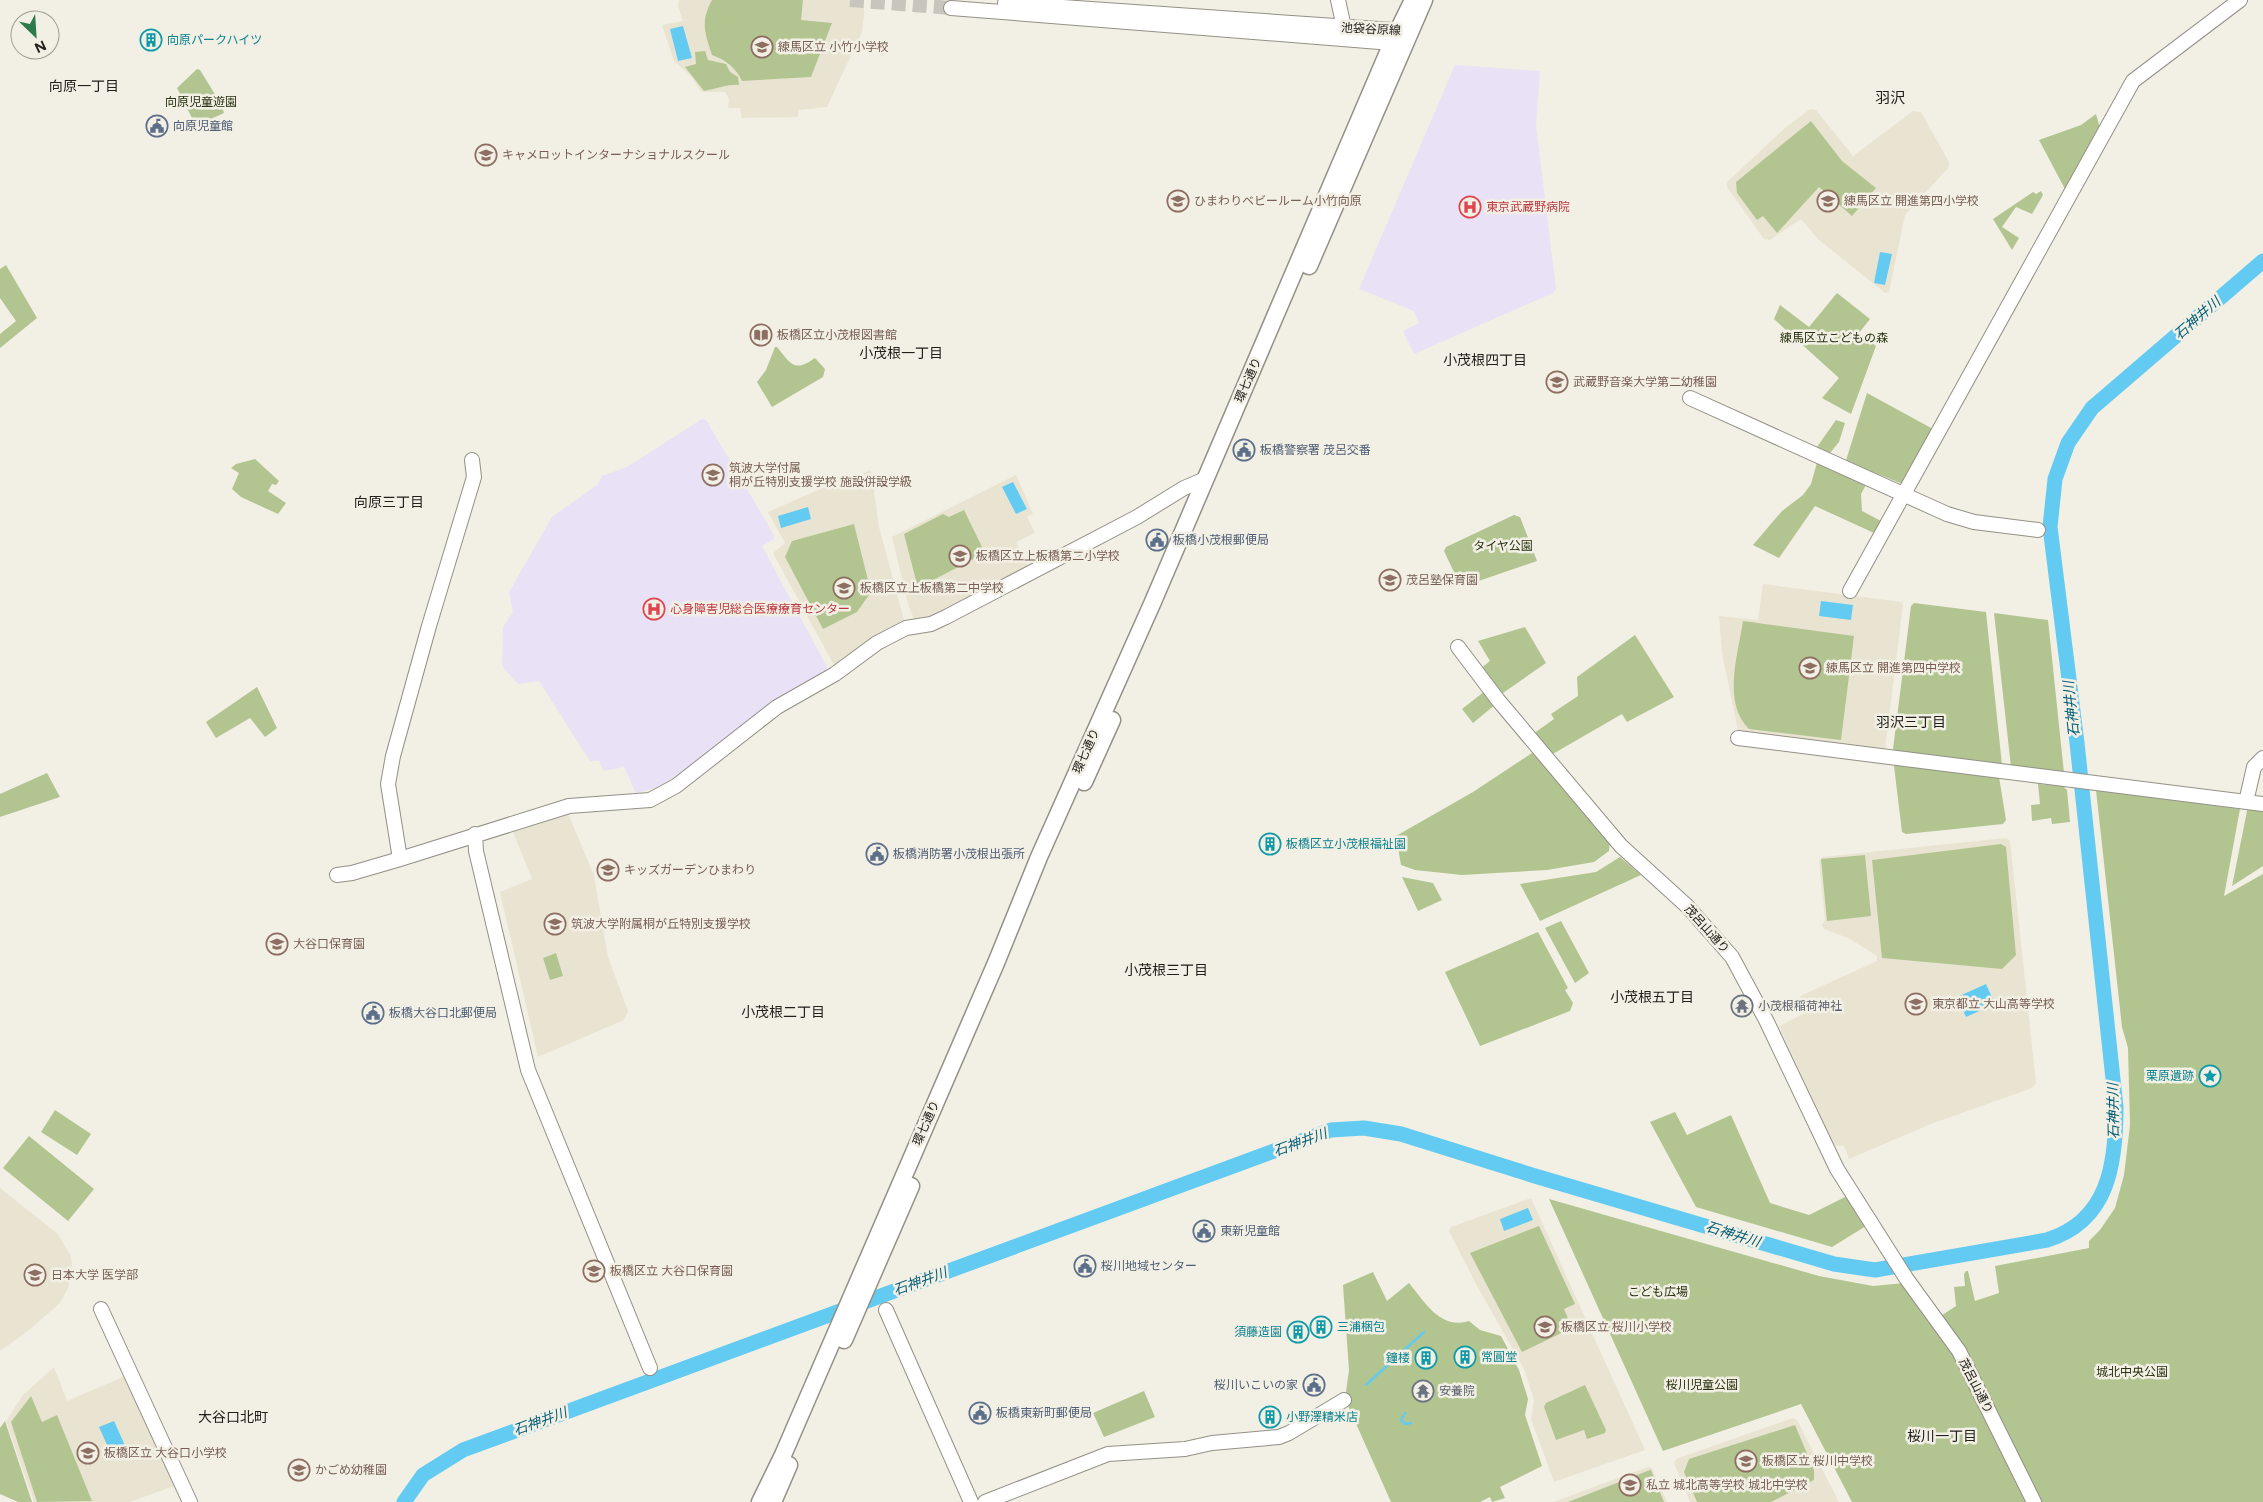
<svg xmlns="http://www.w3.org/2000/svg" width="2263" height="1502" viewBox="0 0 2263 1502" font-family="Figtree,'Noto Sans JP',sans-serif">
<style>
.built{fill:#e9e4d2}
.medical{fill:#e9e1f6}
.green{fill:#b2c591}
.water{fill:#63cbf1}
.lines{fill:none;stroke-linecap:round;stroke-linejoin:round}
.stream{stroke:#63cbf1;stroke-width:2.5}
.river{stroke:#63cbf1;stroke-width:15}
.secondary-tunnel{stroke:#c8c6bc;stroke-width:14;stroke-dasharray:14 7;stroke-linecap:butt}
.secondary-casing{stroke:#939086;stroke-width:16}
.primary-casing{stroke:#939086;stroke-width:19}
.secondary{stroke:#fff;stroke-width:14}
.primary{stroke:#fff;stroke-width:16}
.labels{text-anchor:middle;stroke-width:5;stroke-linejoin:round;paint-order:stroke}
.street-label{font-size:12px;fill:#21201c;stroke:#f2efe4}
.culture-label{font-size:12px;fill:#0d838f;stroke:#f2efe4;text-anchor:start}
.education-label{font-size:12px;fill:#785e54;stroke:#f2efe4;text-anchor:start}
.park-label{font-size:12px;fill:#283210;stroke:#f2efe4}
.service-label{font-size:12px;fill:#4e5e75;stroke:#f2efe4;text-anchor:start}
.health-label{font-size:12px;fill:#be3a42;stroke:#f2efe4;text-anchor:start}
.worship-label{font-size:12px;fill:#5b616d;stroke:#f2efe4;text-anchor:start}
.neighbourhood-label{font-size:14px;fill:#21201c;stroke:#f2efe4}
.water-label{font-size:14px;font-style:italic;fill:#025e78;stroke:#f2efe4}
.quarter-label{font-size:15px;fill:#21201c;stroke:#f2efe4}
</style>
<rect width="100%" height="100%" fill="#f2efe4"/>
<!-- built -->
<path class="built" d="M 679,0 L 864,0 L 864,14 L 862,32 L 827,107 L 798,110 L 798,117 L 742,118 L 740,108 L 728,108 L 729,99 L 725,92 L 701,92 L 691,76 L 674,61 L 662,25 L 683,21 L 678,6 Z
M 1810,109 L 1816,110 L 1853,156 L 1913,111 L 1921,112 L 1949,162 L 1949,167 L 1905,215 L 1889,292 L 1885,293 L 1818,239 L 1801,219 L 1770,240 L 1764,239 L 1727,187 L 1726,183 L 1785,128 Z
M 871,470 L 879,527 L 905,624 L 836,669 L 773,553 L 785,543 L 768,512 L 825,487 L 836,485 Z
M 1016,475 L 1033,514 L 1027,517 L 1035,533 L 1016,542 L 1030,570 L 933,618 L 914,619 L 908,604 L 892,537 Z
M 1763,584 L 1902,602 L 1903,605 L 1885,750 L 1743,735 L 1738,730 L 1722,653 L 1719,616 L 1758,620 Z
M 566,814 L 569,816 L 594,875 L 608,957 L 628,1011 L 624,1020 L 538,1057 L 500,892 L 532,879 L 513,832 Z
M 2006,838 L 2010,841 L 2036,1083 L 2032,1088 L 1931,1124 L 1849,1159 L 1844,1146 L 1834,1145 L 1779,1026 L 1807,1012 L 1800,996 L 1877,961 L 1877,956 L 1850,939 L 1824,929 L 1822,925 L 1825,920 L 1819,861 L 1822,857 Z
M 0,1188 L 58,1234 L 70,1255 L 72,1263 L 69,1286 L 60,1303 L 28,1331 L 0,1351 Z
M 1531,1198 L 1645,1450 L 1554,1482 L 1531,1419 L 1534,1400 L 1524,1369 L 1476,1284 L 1449,1231 L 1451,1227 Z
M 54,1367 L 67,1401 L 125,1376 L 174,1486 L 130,1502 L 34,1502 L 6,1421 L 23,1395 Z
M 1793,1418 L 1797,1420 L 1839,1502 L 1690,1502 L 1674,1463 L 1676,1459 Z
M 1648,1467 L 1652,1468 L 1667,1502 L 1553,1502 Z"/>
<!-- medical -->
<path class="medical" d="M 1455,65 L 1540,71 L 1536,125 L 1556,289 L 1553,293 L 1414,354 L 1403,331 L 1419,323 L 1414,311 L 1359,289 Z
M 702,419 L 706,420 L 774,535 L 774,539 L 762,546 L 827,667 L 826,673 L 774,701 L 676,776 L 655,788 L 636,793 L 624,767 L 604,771 L 599,761 L 590,761 L 539,681 L 518,684 L 502,666 L 503,627 L 513,612 L 509,592 L 552,517 L 597,485 L 602,476 L 627,467 Z"/>
<!-- green -->
<path class="green" d="M 712,0 L 803,0 L 801,20 L 832,23 L 811,77 L 742,81 C 736,68 726,60 712,55 C 705,33 700,22 712,0 Z
M 705,51 L 708,60 L 726,64 L 730,72 L 738,77 L 739,85 C 727,84 716,89 704,91 L 685,67 L 696,64 L 695,52 Z
M 197,69 L 200,70 L 221,104 L 224,113 L 196,126 L 177,88 Z
M 2096,114 L 2100,128 L 2066,191 L 2039,140 L 2081,125 Z
M 1811,121 L 1842,161 L 1876,188 L 1852,216 L 1819,187 L 1777,233 L 1763,216 L 1757,220 L 1737,193 L 1736,182 Z
M 2041,191 L 2043,195 L 2032,214 L 2016,207 L 2002,227 L 2019,238 L 2012,250 L 1993,219 L 2033,192 L 2036,194 Z
M 6,265 L 37,318 L 0,348 L 0,334 L 16,321 L 0,298 L 0,269 Z
M 1837,293 L 1870,319 L 1859,333 L 1876,346 L 1851,414 L 1822,398 L 1839,378 L 1774,319 L 1780,305 L 1809,327 Z
M 775,347 L 777,347 C 791,364 794,373 815,358 L 825,369 L 823,377 L 772,407 L 757,382 L 766,370 Z
M 1867,393 L 1933,429 L 1905,485 L 1873,472 L 1861,494 L 1862,511 L 1881,521 L 1874,533 L 1815,506 L 1779,558 L 1753,545 L 1782,511 L 1803,495 L 1811,484 L 1818,459 L 1843,470 Z
M 1836,420 L 1845,423 L 1839,442 L 1830,453 L 1817,447 Z
M 255,459 L 279,481 L 276,485 L 272,484 L 268,491 L 286,503 L 278,514 L 241,497 L 232,489 L 239,473 L 231,468 L 236,464 Z
M 964,510 L 985,553 L 918,588 L 904,534 L 943,514 L 949,517 Z
M 1514,515 L 1520,517 L 1537,561 L 1461,587 L 1444,551 L 1446,547 Z
M 854,524 L 871,592 L 857,612 L 823,629 L 785,557 L 792,541 Z
M 1914,603 L 1986,612 L 2002,765 L 1895,751 L 1893,749 L 1911,606 Z
M 1994,613 L 2048,620 L 2064,773 L 2011,767 Z
M 1743,621 L 1854,636 L 1841,740 L 1749,729 C 1722,703 1738,654 1743,621 Z
M 1525,627 L 1546,663 L 1503,693 L 1498,693 L 1480,669 L 1490,661 L 1478,641 Z
M 1635,635 L 1674,697 L 1627,722 L 1622,714 L 1551,755 L 1533,734 L 1554,719 L 1551,714 L 1578,696 L 1577,677 Z
M 257,687 L 277,728 L 265,737 L 250,718 L 216,738 L 206,722 Z
M 1485,691 L 1496,704 L 1473,723 L 1462,709 Z
M 1535,751 L 1610,840 L 1609,851 L 1594,862 L 1547,870 L 1462,875 L 1415,870 L 1401,865 L 1396,836 L 1473,792 Z
M 1897,763 L 1999,777 L 2006,820 L 2003,824 L 1906,834 L 1902,832 L 1894,766 Z
M 47,773 L 60,797 L 0,817 L 0,794 Z
M 2038,784 L 2063,786 L 2067,790 L 2070,822 L 2052,824 L 2051,818 L 2032,821 L 2031,805 L 2040,804 Z
M 2096,790 L 2240,809 L 2224,896 L 2263,874 L 2263,1502 L 1852,1502 L 1801,1404 L 1663,1451 L 1549,1199 L 1819,1276 L 1873,1286 L 1905,1283 L 1933,1321 L 1956,1306 L 1954,1287 L 1965,1286 L 1964,1274 L 1966,1271 L 1968,1271 L 1975,1301 L 1999,1293 L 1995,1266 L 2089,1248 L 2089,1241 L 2100,1230 L 2115,1208 L 2124,1175 L 2130,1125 L 2128,1048 L 2122,1027 Z
M 2248,806 L 2263,808 L 2263,866 L 2232,886 Z
M 2001,844 L 2006,847 L 2016,955 L 2002,969 L 1882,958 L 1872,860 Z
M 1865,855 L 1871,916 L 1827,921 L 1821,859 Z
M 1620,857 L 1641,875 L 1540,921 L 1520,884 L 1596,872 Z
M 1402,877 L 1433,883 L 1442,900 L 1418,911 Z
M 1561,921 L 1589,973 L 1575,983 L 1545,928 Z
M 1538,932 L 1568,988 L 1565,990 L 1573,1003 L 1570,1011 L 1480,1046 L 1445,972 Z
M 556,953 L 563,976 L 550,980 L 543,958 Z
M 55,1110 L 91,1134 L 77,1155 L 41,1132 Z
M 1675,1112 L 1687,1135 L 1731,1115 L 1770,1203 L 1809,1215 L 1847,1196 L 1866,1226 L 1832,1247 L 1696,1207 L 1650,1122 Z
M 29,1136 L 94,1189 L 68,1221 L 3,1168 Z
M 1539,1226 L 1575,1304 L 1564,1309 L 1572,1328 L 1522,1352 L 1470,1253 Z
M 1373,1272 L 1387,1301 L 1409,1283 C 1425,1302 1440,1330 1469,1321 L 1480,1330 L 1501,1336 L 1519,1370 L 1528,1399 L 1525,1415 L 1542,1466 L 1500,1487 L 1505,1498 L 1492,1502 L 1490,1497 L 1480,1502 L 1391,1502 L 1345,1399 L 1349,1370 L 1343,1285 Z
M 1585,1385 L 1606,1430 L 1605,1433 L 1587,1439 L 1584,1430 L 1556,1440 L 1544,1407 L 1546,1403 Z
M 1144,1391 L 1155,1417 L 1104,1437 L 1093,1413 Z
M 31,1396 L 42,1422 L 57,1415 L 92,1501 L 37,1502 L 11,1422 Z
M 5,1421 L 32,1502 L 18,1502 L 0,1494 L 0,1428 Z
M 1795,1425 L 1814,1470 L 1814,1480 L 1771,1502 L 1697,1502 L 1684,1472 L 1689,1459 Z
M 1651,1470 L 1664,1502 L 1568,1502 L 1650,1470 Z"/>
<!-- water -->
<path class="water" d="M 683,26 L 692,58 L 678,61 L 670,29 Z
M 1880,252 L 1892,254 L 1885,285 L 1874,283 Z
M 1013,482 L 1027,509 L 1016,514 L 1002,487 Z
M 808,507 L 811,519 L 781,528 L 778,516 Z
M 1821,601 L 1853,605 L 1851,620 L 1819,616 Z
M 1986,984 L 1995,1004 L 1966,1017 L 1957,997 Z
M 1528,1208 L 1533,1220 L 1504,1231 L 1500,1219 Z
M 114,1421 L 127,1450 L 112,1456 L 99,1427 Z"/>
<g class="lines">
<!-- stream -->
<path class="stream" d="M 1366,1385 L 1424,1332
M 1405,1413 L 1401,1420 L 1405,1424 L 1411,1423"/>
<!-- river -->
<path class="river" d="M 404,1502 L 423,1475 L 463,1450 L 1331,1130 L 1364,1128 L 1401,1134 L 1535,1176 L 1834,1264 L 1875,1270 L 2047,1240 C 2109,1221 2116,1163 2116,1107 L 2077,743 L 2050,527 L 2055,479 L 2068,443 L 2092,408 L 2263,261"/>
<!-- secondary-tunnel -->
<path class="secondary-tunnel" d="M 850,0 L 951,8"/>
<!-- secondary casing -->
<g class="secondary-casing">
<path id="secondary" d="M 1338,0 L 1345,32 L 1348,34
M 1005,3 L 1408,31
M 951,8 L 1392,43 L 1400,38
M 1690,398 L 1947,514 L 1974,522 L 2038,530
M 1850,591 L 2133,81 L 2240,0
M 1458,647 L 1498,700 L 1621,846 L 1687,906 L 1732,957 L 1766,1020 L 1837,1169 L 1906,1278 L 1959,1351 L 2034,1502
M 1738,738 L 2263,804
M 2246,802 L 2254,767 L 2263,758
M 475,834 L 476,851 L 528,1070 L 650,1368
M 400,859 L 388,784 L 393,756 L 429,626 L 474,477 L 472,460
M 337,875 L 352,873 L 400,859 L 569,806 L 650,800 L 676,786 L 777,707 L 835,674 L 877,643 L 906,628 L 931,624 L 946,617 L 1137,517 L 1184,488 L 1205,479
M 101,1309 L 190,1502
M 886,1310 L 971,1502
M 985,1502 L 1108,1454 L 1185,1449 L 1212,1443 L 1279,1437 L 1289,1433 L 1344,1400"/>
</g>
<!-- primary casing -->
<g class="primary-casing">
<path id="primary" d="M 1309,266 L 1424,0
M 1084,782 L 1112,720
M 844,1340 L 911,1186
M 760,1502 L 783,1455 L 996,963 L 1039,857 L 1152,604 L 1392,43 L 1413,0
M 773,1502 L 789,1465"/>
</g>
<!-- secondary -->
<use href="#secondary" class="secondary"/>
<!-- primary -->
<use href="#primary" class="primary"/>
</g>
<!-- icons -->
<defs>
<g id="building-ring" transform="scale(1.125)"><circle r="9.5" fill="#f2efe4" stroke="#0f9aa8" stroke-width="1.5"/><path d="M-4-6H4V6H1V3H-1V6H-4ZM-2.5-4.3h1.7v1.8h-1.7ZM.8-4.3h1.7v1.8H.8ZM-2.5-1h1.7V.8h-1.7ZM.8-1h1.7V.8H.8Z" fill="#0f9aa8"/></g>
<g id="school-ring" transform="scale(1.125)"><circle r="9.5" fill="#f2efe4" stroke="#8d6e63" stroke-width="1.5"/><path d="M0-5L7-2L0 1L-7-2ZM-4 1L0 2.5L4 1V4Q0 6-4 4Z" fill="#8d6e63"/></g>
<g id="civic-ring" transform="scale(1.125)"><circle r="9.5" fill="#f2efe4" stroke="#5c6f8a" stroke-width="1.5"/><path d="M-.6-6.5H3V-4.5H.6V-3L4-1V1h2V6H-6V1h2V-1L-.6-3ZM-1.2 2.5V6h2.4V2.5Z" fill="#5c6f8a"/></g>
<g id="hospital-ring" transform="scale(1.125)"><circle r="9.5" fill="#f2efe4" stroke="#e0444e" stroke-width="1.5"/><path d="M-5-5h3v3.5h4V-5h3V5h-3V1.5h-4V5h-3Z" fill="#e0444e"/></g>
<g id="library-ring" transform="scale(1.125)"><circle r="9.5" fill="#f2efe4" stroke="#8d6e63" stroke-width="1.5"/><path d="M-6-4Q-3-5.5-.7-3.5V5Q-3 3-6 4ZM6-4Q3-5.5 .7-3.5V5Q3 3 6 4Z" fill="#8d6e63"/></g>
<g id="temple-ring" transform="scale(1.125)"><circle r="9.5" fill="#f2efe4" stroke="#6b7280" stroke-width="1.5"/><path d="M0-6L5-2H3V0L6.5 2.5H4V6H1.5V3h-3V6H-4V2.5H-6.5L-3 0V-2H-5Z" fill="#6b7280"/></g>
<g id="sight-ring" transform="scale(1.125)"><circle r="9.5" fill="#f2efe4" stroke="#0f9aa8" stroke-width="1.5"/><path d="M0-6L1.8-2.2L6-1.7L2.9 1.2L3.7 5.4L0 3.3L-3.7 5.4L-2.9 1.2L-6-1.7L-1.8-2.2Z" fill="#0f9aa8"/></g>
<g id="university-ring" transform="scale(1.125)"><circle r="9.5" fill="#f2efe4" stroke="#8d6e63" stroke-width="1.5"/><path d="M0-5L7-2L0 1L-7-2ZM-4 1L0 2.5L4 1V4Q0 6-4 4Z" fill="#8d6e63"/></g>
</defs>
<g fill-rule="evenodd">
<use href="#building-ring" x="151" y="40"/>
<use href="#school-ring" x="762" y="47"/>
<use href="#civic-ring" x="157" y="126"/>
<use href="#school-ring" x="486" y="155"/>
<use href="#school-ring" x="1178" y="201"/>
<use href="#school-ring" x="1828" y="201"/>
<use href="#hospital-ring" x="1470" y="207"/>
<use href="#library-ring" x="761" y="335"/>
<use href="#school-ring" x="1557" y="382"/>
<use href="#civic-ring" x="1244" y="450"/>
<use href="#school-ring" x="713" y="475"/>
<use href="#civic-ring" x="1157" y="540"/>
<use href="#school-ring" x="960" y="556"/>
<use href="#school-ring" x="1390" y="580"/>
<use href="#school-ring" x="844" y="588"/>
<use href="#hospital-ring" x="654" y="609"/>
<use href="#school-ring" x="1810" y="668"/>
<use href="#building-ring" x="1270" y="844"/>
<use href="#civic-ring" x="877" y="854"/>
<use href="#school-ring" x="608" y="870"/>
<use href="#school-ring" x="555" y="924"/>
<use href="#school-ring" x="277" y="944"/>
<use href="#school-ring" x="1916" y="1004"/>
<use href="#temple-ring" x="1742" y="1006"/>
<use href="#civic-ring" x="373" y="1013"/>
<use href="#sight-ring" x="2210" y="1076"/>
<use href="#civic-ring" x="1204" y="1231"/>
<use href="#civic-ring" x="1085" y="1266"/>
<use href="#school-ring" x="594" y="1271"/>
<use href="#university-ring" x="35" y="1275"/>
<use href="#building-ring" x="1321" y="1327"/>
<use href="#school-ring" x="1545" y="1327"/>
<use href="#building-ring" x="1298" y="1332"/>
<use href="#building-ring" x="1465" y="1357"/>
<use href="#building-ring" x="1426" y="1358"/>
<use href="#civic-ring" x="1314" y="1385"/>
<use href="#temple-ring" x="1423" y="1391"/>
<use href="#civic-ring" x="980" y="1413"/>
<use href="#building-ring" x="1270" y="1417"/>
<use href="#school-ring" x="88" y="1453"/>
<use href="#school-ring" x="1746" y="1461"/>
<use href="#school-ring" x="299" y="1470"/>
<use href="#school-ring" x="1630" y="1485"/>
</g>
<g class="labels">
<!-- street labels -->
<g class="street-label">
<text transform="translate(1371 29) rotate(3)" y="4">池袋谷原線</text>
<text transform="translate(1248 380) rotate(-66)" y="4">環七通り</text>
<text transform="translate(1086 751) rotate(-66)" y="4">環七通り</text>
<text transform="translate(1707 929) rotate(48)" y="4">茂呂山通り</text>
<text transform="translate(926 1123) rotate(-66)" y="4">環七通り</text>
<text transform="translate(1976 1386) rotate(63)" y="4">茂呂山通り</text>
</g>
<!-- culture labels -->
<g class="culture-label">
<text x="167" y="44">向原パークハイツ</text>
<text x="1286" y="848">板橋区立小茂根福祉園</text>
<text x="2194" y="1080" text-anchor="end">栗原遺跡</text>
<text x="1337" y="1331">三浦梱包</text>
<text x="1282" y="1336" text-anchor="end">須藤造園</text>
<text x="1481" y="1361">常圓堂</text>
<text x="1410" y="1362" text-anchor="end">鐘楼</text>
<text x="1286" y="1421">小野澤精米店</text>
</g>
<!-- education labels -->
<g class="education-label">
<text x="778" y="51">練馬区立 小竹小学校</text>
<text x="502" y="159">キャメロットインターナショナルスクール</text>
<text x="1194" y="205">ひまわりベビールーム小竹向原</text>
<text x="1844" y="205">練馬区立 開進第四小学校</text>
<text x="777" y="339">板橋区立小茂根図書館</text>
<text x="1573" y="386">武蔵野音楽大学第二幼稚園</text>
<text x="729" y="472">筑波大学付属<tspan x="729" dy="14">桐が丘特別支援学校 施設併設学級</tspan></text>
<text x="976" y="560">板橋区立上板橋第二小学校</text>
<text x="1406" y="584">茂呂塾保育園</text>
<text x="860" y="592">板橋区立上板橋第二中学校</text>
<text x="1826" y="672">練馬区立 開進第四中学校</text>
<text x="624" y="874">キッズガーデンひまわり</text>
<text x="571" y="928">筑波大学附属桐が丘特別支援学校</text>
<text x="293" y="948">大谷口保育園</text>
<text x="1932" y="1008">東京都立 大山高等学校</text>
<text x="610" y="1275">板橋区立 大谷口保育園</text>
<text x="51" y="1279">日本大学 医学部</text>
<text x="1561" y="1331">板橋区立 桜川小学校</text>
<text x="104" y="1457">板橋区立 大谷口小学校</text>
<text x="1762" y="1465">板橋区立 桜川中学校</text>
<text x="315" y="1474">かごめ幼稚園</text>
<text x="1646" y="1489">私立 城北高等学校 城北中学校</text>
</g>
<!-- park labels -->
<g class="park-label">
<text x="201" y="106">向原児童遊園</text>
<text x="1834" y="342">練馬区立こどもの森</text>
<text x="1503" y="550">タイヤ公園</text>
<text x="1658" y="1296">こども広場</text>
<text x="2132" y="1376">城北中央公園</text>
<text x="1702" y="1389">桜川児童公園</text>
</g>
<!-- service labels -->
<g class="service-label">
<text x="173" y="130">向原児童館</text>
<text x="1260" y="454">板橋警察署 茂呂交番</text>
<text x="1173" y="544">板橋小茂根郵便局</text>
<text x="893" y="858">板橋消防署小茂根出張所</text>
<text x="389" y="1017">板橋大谷口北郵便局</text>
<text x="1220" y="1235">東新児童館</text>
<text x="1101" y="1270">桜川地域センター</text>
<text x="1298" y="1389" text-anchor="end">桜川いこいの家</text>
<text x="996" y="1417">板橋東新町郵便局</text>
</g>
<!-- health labels -->
<g class="health-label">
<text x="1486" y="211">東京武蔵野病院</text>
<text x="670" y="613">心身障害児総合医療療育センター</text>
</g>
<!-- worship labels -->
<g class="worship-label">
<text x="1758" y="1010">小茂根稲荷神社</text>
<text x="1439" y="1395">安養院</text>
</g>
<!-- neighbourhood labels -->
<g class="neighbourhood-label">
<text x="84" y="91">向原一丁目</text>
<text x="901" y="358">小茂根一丁目</text>
<text x="1485" y="365">小茂根四丁目</text>
<text x="389" y="507">向原三丁目</text>
<text x="1911" y="727">羽沢三丁目</text>
<text x="1166" y="975">小茂根三丁目</text>
<text x="1652" y="1002">小茂根五丁目</text>
<text x="783" y="1017">小茂根二丁目</text>
<text x="233" y="1422">大谷口北町</text>
<text x="1942" y="1441">桜川一丁目</text>
</g>
<!-- water labels -->
<g class="water-label">
<text transform="translate(2197 318) rotate(-41)" y="5">石神井川</text>
<text transform="translate(2071 709) rotate(-96)" y="5">石神井川</text>
<text transform="translate(2113 1111) rotate(-91)" y="5">石神井川</text>
<text transform="translate(1300 1142) rotate(-20)" y="5">石神井川</text>
<text transform="translate(1733 1234) rotate(17)" y="5">石神井川</text>
<text transform="translate(920 1281) rotate(-20)" y="5">石神井川</text>
<text transform="translate(540 1421) rotate(-20)" y="5">石神井川</text>
</g>
<!-- quarter labels -->
<g class="quarter-label">
<text x="1890" y="103">羽沢</text>
</g>
</g>
<!-- north arrow -->
<g transform="translate(35 35) rotate(155)"><circle r="24" fill="#f2efe4" stroke="#9e9c94"/>
<path d="M0-4L9 19L0 12L-9 19Z" fill="#2d7b4b"/>
<text y="-8" font-size="14" font-weight="bold" text-anchor="middle" fill="#21201c">N</text>
</g>
</svg>
